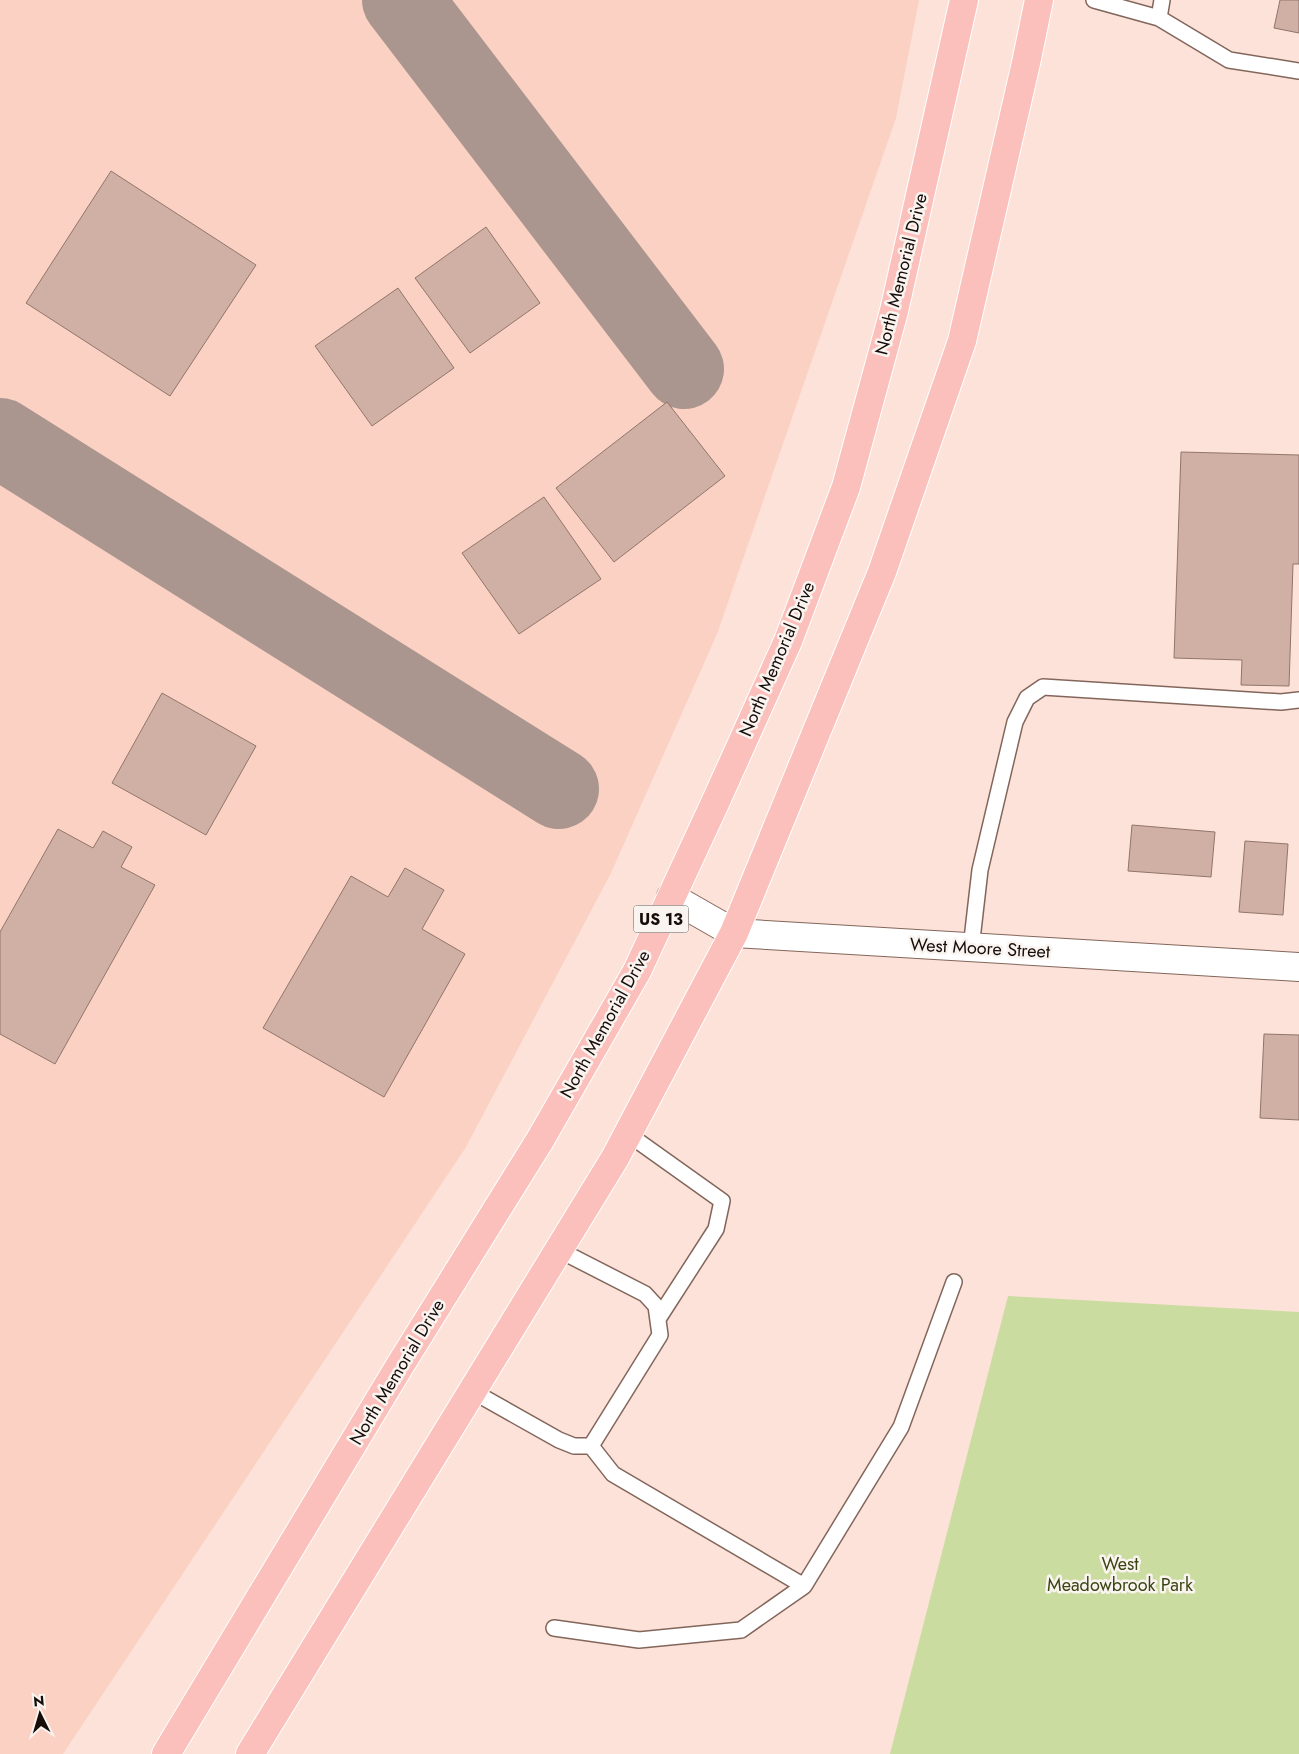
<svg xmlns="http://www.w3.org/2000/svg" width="1299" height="1754" viewBox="0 0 1299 1754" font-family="Jost,sans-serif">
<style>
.built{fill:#fad1c2}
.green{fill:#cbdca0}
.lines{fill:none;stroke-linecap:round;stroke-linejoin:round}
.taxiway{stroke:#aa968e;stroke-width:80}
.building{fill:#d0b0a5;stroke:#92756a}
.service-casing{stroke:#83665b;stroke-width:18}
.minor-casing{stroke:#83665b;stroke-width:30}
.primary-casing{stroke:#fff;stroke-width:30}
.service{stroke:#fff;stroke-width:15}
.minor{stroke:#fff;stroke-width:28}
.primary{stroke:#fbc0bb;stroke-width:28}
.labels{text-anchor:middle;stroke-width:5;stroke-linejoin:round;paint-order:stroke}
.shield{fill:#faf4f1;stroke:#5a524e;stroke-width:1}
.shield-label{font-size:16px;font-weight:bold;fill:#160c08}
.street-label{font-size:18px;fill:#160c08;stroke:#faf4f1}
.park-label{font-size:18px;fill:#394511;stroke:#faf4f1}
</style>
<rect width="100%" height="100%" fill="#fce2d8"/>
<!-- built -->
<path class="built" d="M 0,0 L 919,0 L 896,118 L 717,634 L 611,873 L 466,1147 L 63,1754 L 0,1754 Z"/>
<!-- green -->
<path class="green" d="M 1008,1296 L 1299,1312 L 1299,1754 L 890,1754 Z"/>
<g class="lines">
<!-- taxiway -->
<path class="taxiway" d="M 402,0 L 684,369
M 0,438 L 559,789"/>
</g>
<!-- building -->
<path class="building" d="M 1280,0 L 1299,0 L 1299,33 L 1274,28 Z
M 111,171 L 256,265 L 170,396 L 26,303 Z
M 486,227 L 540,303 L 470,353 L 415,278 Z
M 398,288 L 454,368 L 372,426 L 315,346 Z
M 667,402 L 725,476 L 614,562 L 556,488 Z
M 1181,452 L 1299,455 L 1299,564 L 1293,564 L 1289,686 L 1241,685 L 1242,660 L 1174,658 Z
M 544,497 L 601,579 L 519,634 L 462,553 Z
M 162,693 L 256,746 L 206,835 L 112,783 Z
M 1132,825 L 1215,832 L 1211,877 L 1128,871 Z
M 58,829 L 93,848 L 103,831 L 132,847 L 121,867 L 155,885 L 55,1064 L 0,1034 L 0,932 Z
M 1245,841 L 1288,844 L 1283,915 L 1239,912 Z
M 405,868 L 444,890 L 422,929 L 465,954 L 384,1097 L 263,1028 L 351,876 L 388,897 Z
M 1264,1034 L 1299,1035 L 1299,1120 L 1260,1118 Z"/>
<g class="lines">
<!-- service casing -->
<g class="service-casing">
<path id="service" d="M 1094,0 L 1159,18 L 1229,60 L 1299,71
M 1159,18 L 1162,0
M 971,948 L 980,870 L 1015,722 L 1027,698 L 1043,687 L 1281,702 L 1299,700
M 628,1134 L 722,1201 L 716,1229 L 658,1319
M 472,1391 L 559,1440 L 574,1446 L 591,1446 L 660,1335 L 656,1306 L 645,1294 L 559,1250
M 591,1446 L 613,1474 L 804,1586 L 901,1427 L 954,1282
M 554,1628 L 639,1640 L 741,1630 L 804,1586"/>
</g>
<!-- minor casing -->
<g class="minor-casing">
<path id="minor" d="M 671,897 L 734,933 L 1299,967"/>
</g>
<!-- primary casing -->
<g class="primary-casing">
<path id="primary" d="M 166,1754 L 399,1367 L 540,1140 L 637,971 L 715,803 L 788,641 L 846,487 L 894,311 L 964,0
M 250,1754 L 615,1158 L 734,933 L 882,572 L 962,341 L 1026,63 L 1039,0"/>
</g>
<!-- service -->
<use href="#service" class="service"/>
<!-- minor -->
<use href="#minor" class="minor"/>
<!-- primary -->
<use href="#primary" class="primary"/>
</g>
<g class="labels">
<!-- shield labels -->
<rect class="shield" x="633.5" y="905.5" width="55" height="27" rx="4"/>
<g class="shield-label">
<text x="661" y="925">US 13</text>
</g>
<!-- street labels -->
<g class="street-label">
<text transform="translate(901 274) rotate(-76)" y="6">North Memorial Drive</text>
<text transform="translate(777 659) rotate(-67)" y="6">North Memorial Drive</text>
<text transform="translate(980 948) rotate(3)" y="6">West Moore Street</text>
<text transform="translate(605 1024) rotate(-61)" y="6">North Memorial Drive</text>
<text transform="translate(397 1372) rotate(-59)" y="6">North Memorial Drive</text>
</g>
<!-- park labels -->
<g class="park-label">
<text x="1120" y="1570">West<tspan x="1120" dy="21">Meadowbrook Park</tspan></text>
</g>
</g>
<!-- north arrow -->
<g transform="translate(40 1714) rotate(355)" stroke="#faf4f1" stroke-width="4" paint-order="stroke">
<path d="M0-4L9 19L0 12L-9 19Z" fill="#160c08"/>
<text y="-8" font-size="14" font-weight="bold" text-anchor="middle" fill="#160c08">N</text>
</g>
</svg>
